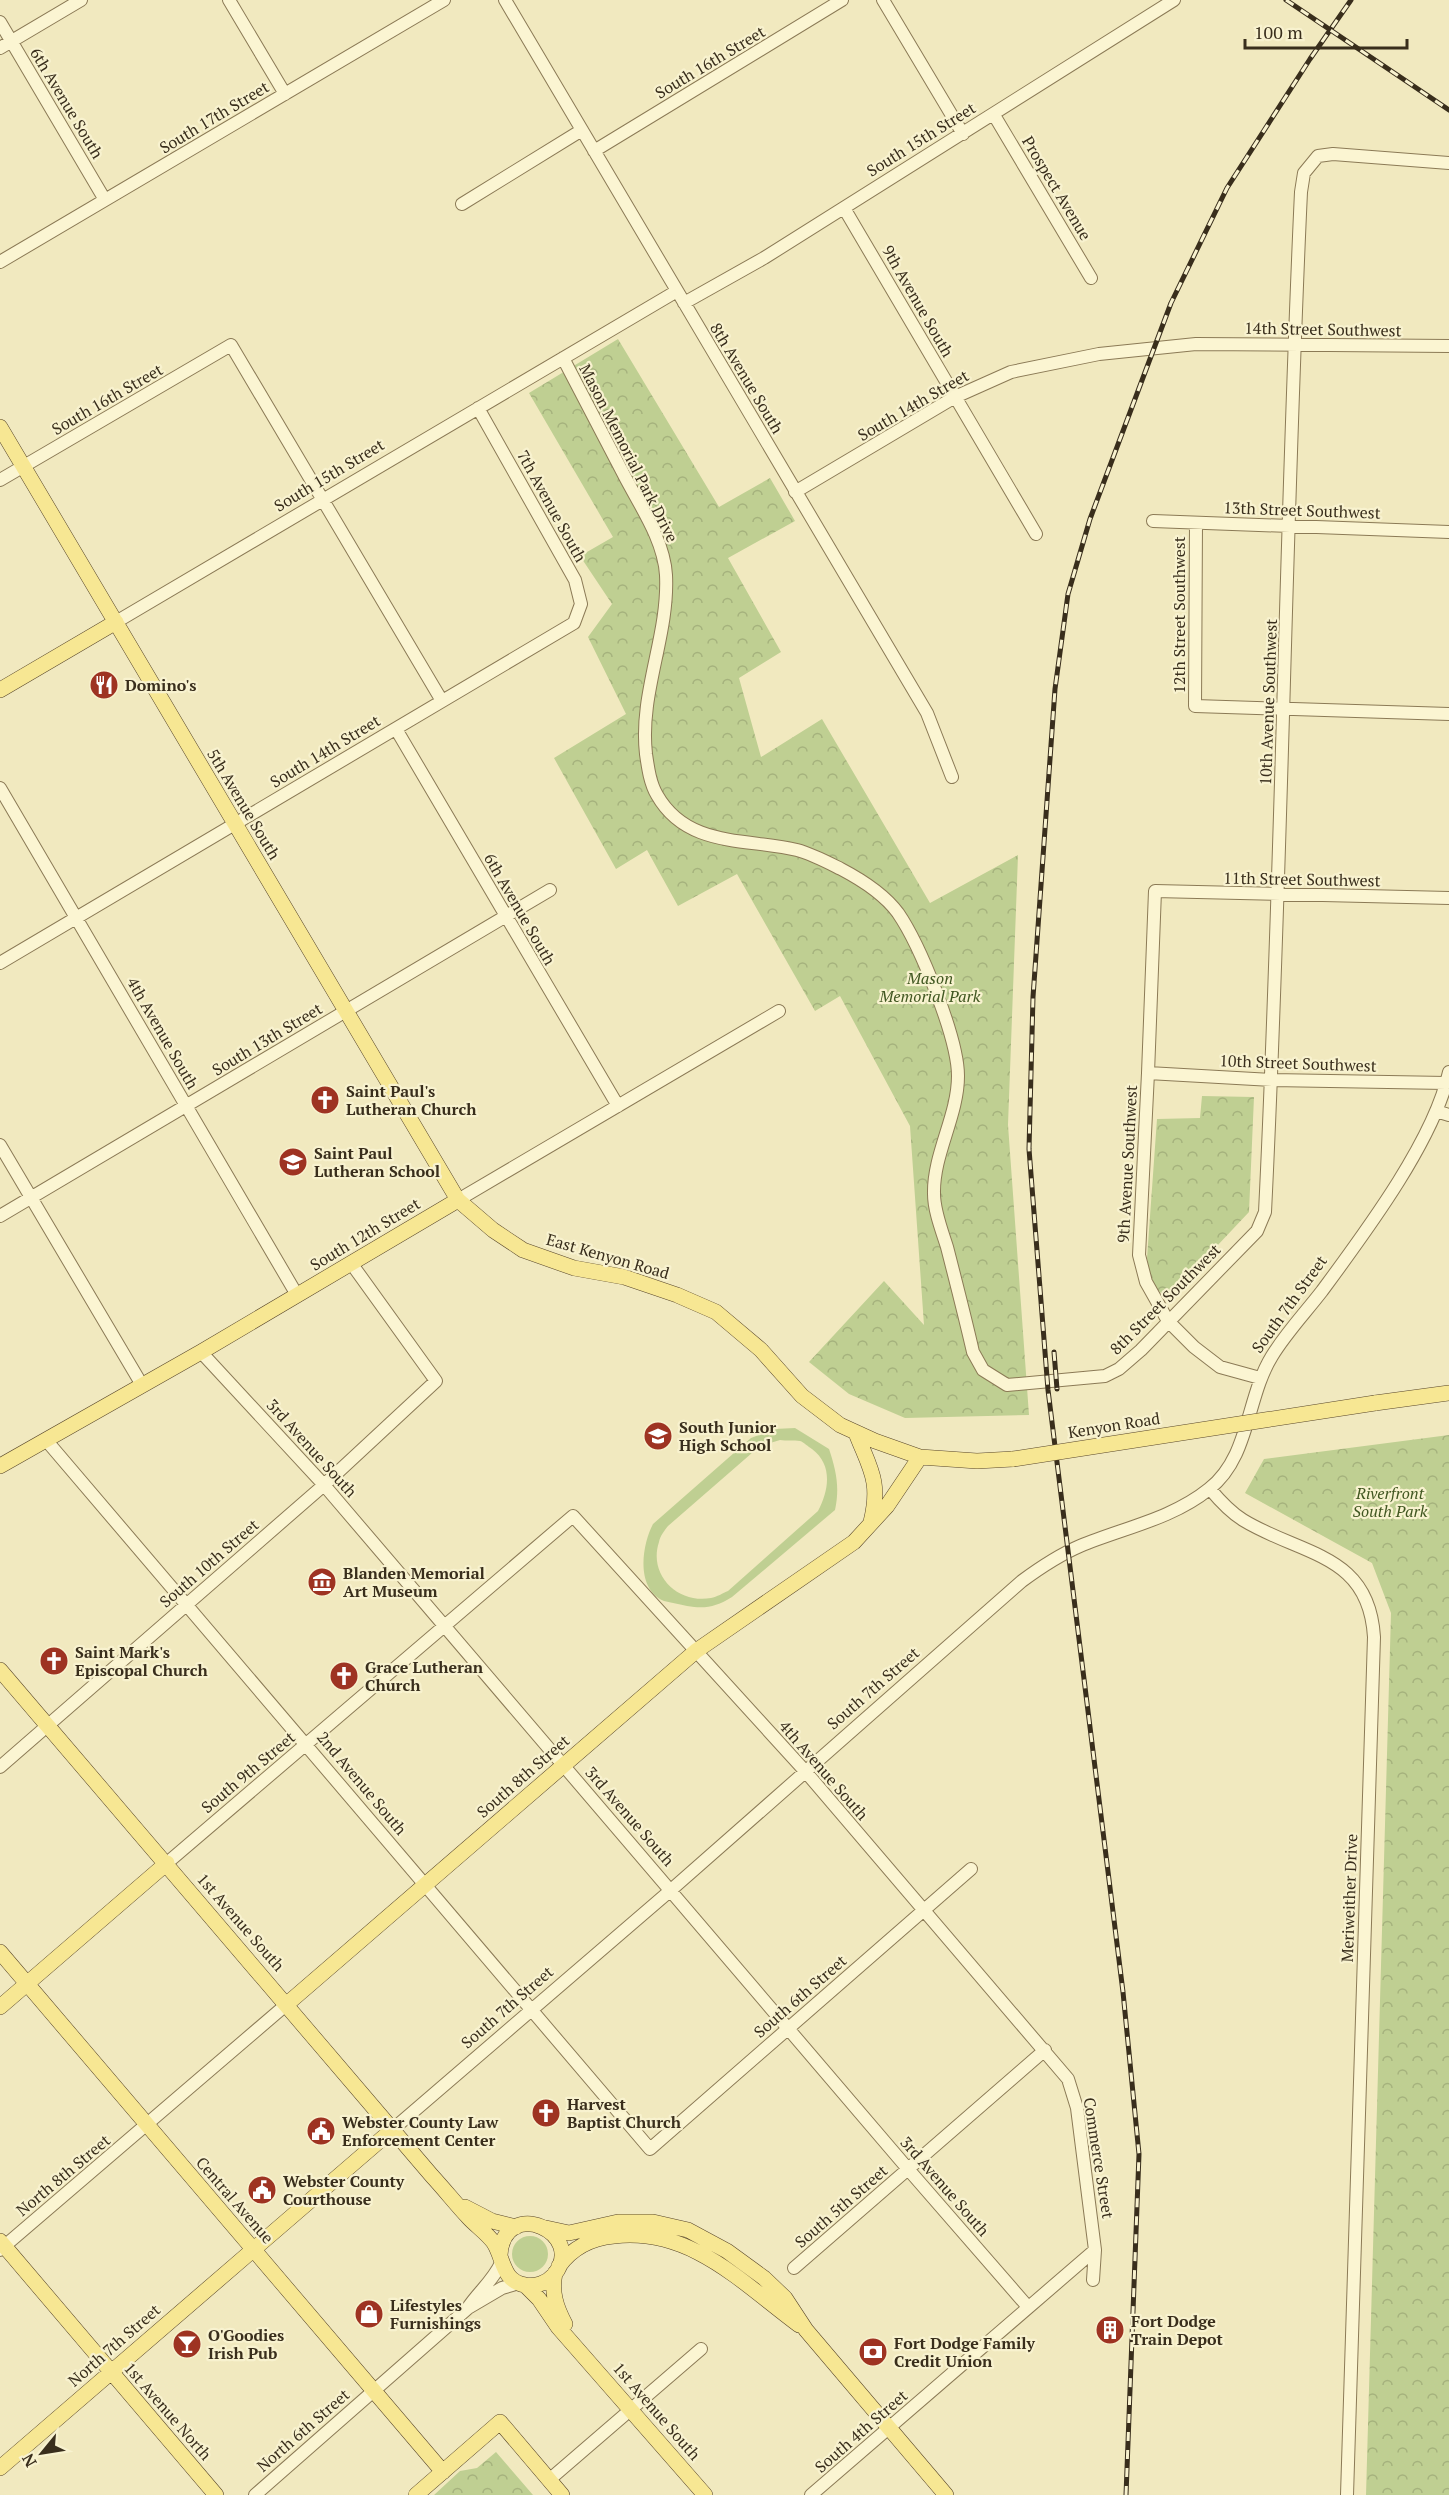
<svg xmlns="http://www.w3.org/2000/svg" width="1449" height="2495" viewBox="0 0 1449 2495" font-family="'PT Serif',serif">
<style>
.green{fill:#bfcf92;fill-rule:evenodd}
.park{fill:url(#park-crowns)}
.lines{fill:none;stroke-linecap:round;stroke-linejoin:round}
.minor-casing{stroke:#8b7a56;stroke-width:14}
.major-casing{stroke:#58462b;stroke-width:16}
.minor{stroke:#fbf5d2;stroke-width:12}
.major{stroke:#f7e793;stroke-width:15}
.rail-casing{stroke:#392e1c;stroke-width:5}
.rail{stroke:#f8f2cf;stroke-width:3;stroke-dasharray:9;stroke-linecap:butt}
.major-bridge-casing{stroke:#58462b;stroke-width:16;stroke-linecap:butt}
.major-bridge{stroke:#f7e793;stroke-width:15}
.labels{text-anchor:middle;stroke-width:4.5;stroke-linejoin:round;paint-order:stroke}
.street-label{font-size:16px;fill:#392e1c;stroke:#f8f2cf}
.poi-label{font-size:16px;font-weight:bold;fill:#392e1c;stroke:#f8f2cf;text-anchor:start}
.park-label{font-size:16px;font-style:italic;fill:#415721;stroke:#f8f2cf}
</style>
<defs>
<pattern id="park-crowns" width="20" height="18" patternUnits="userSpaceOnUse" patternTransform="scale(1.5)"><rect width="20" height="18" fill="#bfcf92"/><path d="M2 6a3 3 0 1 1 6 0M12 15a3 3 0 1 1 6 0" fill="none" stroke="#a5b27d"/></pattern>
</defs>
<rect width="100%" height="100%" fill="#f1e9bf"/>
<!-- green -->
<path class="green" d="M 795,1428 L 829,1449 C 836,1470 840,1487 835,1510 L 732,1597 C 716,1607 705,1609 687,1606 C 680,1604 671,1603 664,1601 C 635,1589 642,1545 653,1524 L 751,1438 L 774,1429 ZM 780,1440 C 786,1441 794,1440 800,1441 C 804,1442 808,1447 812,1449 C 833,1465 829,1490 818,1511 L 728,1591 C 723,1593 717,1597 711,1598 C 678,1604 648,1575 659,1542 C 660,1536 665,1530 668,1526 L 760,1446 Z
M512 2254a18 18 0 1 1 36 0a18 18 0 1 1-36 0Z"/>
<!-- park -->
<path class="park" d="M 618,339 L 719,507 L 770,478 L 795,521 L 728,558 L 781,652 L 739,678 L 761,757 L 822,719 L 930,903 L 1018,855 L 1008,1125 L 1029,1415 L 905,1418 L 849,1394 L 809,1362 L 884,1281 L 924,1325 L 910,1126 L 840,996 L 815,1011 L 737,874 L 678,906 L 647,850 L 616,869 L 554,758 L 626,714 L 588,637 L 612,604 L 580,556 L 613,537 L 529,393 Z
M 1202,1096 L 1254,1097 L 1249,1212 L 1167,1299 L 1151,1283 L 1147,1258 L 1157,1119 L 1200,1118 Z
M 1449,1435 L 1449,2495 L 1366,2495 L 1391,1613 L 1372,1563 L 1245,1493 L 1264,1459 Z
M 496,2452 L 533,2495 L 434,2495 L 460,2471 L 477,2468 Z"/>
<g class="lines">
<!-- minor casing -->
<g class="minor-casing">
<path id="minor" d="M 229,0 L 285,94
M 505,0 L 927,713 L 952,777
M 883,0 L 963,134
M 0,22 L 105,200
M 0,48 L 81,0
M 994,115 L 1091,278
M 594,151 L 842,0
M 462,204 L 582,130
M 844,208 L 1036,534
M 0,262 L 444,0
M 684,303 L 764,258 L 1174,0
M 563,358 C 583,397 604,436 624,475 C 640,506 664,540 666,575 C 669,636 639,693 646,754 C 648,768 650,783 657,795 C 687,848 747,838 797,850 C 812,854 827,862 841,869 C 862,880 884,894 898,913 C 920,945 958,1038 958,1076 C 958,1116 933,1154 934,1194 C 934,1211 942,1231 947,1247 C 956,1282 965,1317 973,1352 L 983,1370 L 1007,1385 L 1105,1376 L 1119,1369 L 1141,1350 L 1257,1231 L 1265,1212 C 1282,872 1285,532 1301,192 L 1304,173 L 1318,156 L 1333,154 L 1449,163
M 0,480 L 231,345 L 442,701
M 795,492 L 955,397 L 1011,372 L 1099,354 L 1196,344 L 1449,346
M 1153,521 L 1449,532
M 1196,523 L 1195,706 L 1449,714
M 116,622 L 677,291
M 396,729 L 618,1106
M 0,788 L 297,1295
M 0,963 L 574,623 L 581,604 L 575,580 L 478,408
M 1148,1073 L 1272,1080 L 1446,1083
M 1436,1111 L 1449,1115
M 0,1145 L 142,1385
M 458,1200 L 779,1011
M 0,1216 L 550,890
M 201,1352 L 324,1485 L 908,2169 L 1028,2307
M 1260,1378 L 1220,1367 L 1194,1347 L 1168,1321 L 1146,1282 L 1139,1255 L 1148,1073 L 1155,891 L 1449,898
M 46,1440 L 650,2149 L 971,1869
M 1210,1489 C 1220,1501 1230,1512 1243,1520 C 1302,1556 1369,1553 1374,1637 L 1347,2495
M 0,1767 L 324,1485 L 436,1381 L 351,1263
M 167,1863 L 573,1516 L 805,1771 L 1068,2079 L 1077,2108 L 1095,2250 L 1093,2280
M 392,2130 L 671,1890 L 1022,1581 C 1041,1567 1059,1555 1080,1546 C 1123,1528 1172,1519 1209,1489 C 1250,1457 1246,1398 1272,1356 C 1286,1333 1305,1313 1322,1291 C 1364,1234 1434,1141 1449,1072
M 0,2250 L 287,2004
M 794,2268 L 1045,2050
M 468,2308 L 502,2288 L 519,2283
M 549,2480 L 701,2349
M 255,2495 L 467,2309 C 478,2292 493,2281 501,2263
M 811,2495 L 1095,2250"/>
</g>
<!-- major casing -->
<g class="major-casing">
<path id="major" d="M 0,427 L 458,1200 L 493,1230 L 523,1250 L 574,1268 L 624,1277 L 677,1295 L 716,1312 L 761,1350 L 802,1396 L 840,1425 L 875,1441 L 920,1457 L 977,1461 L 1013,1459
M 0,690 L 116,622
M 1375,1403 L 1449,1393
M 856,1433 C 870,1469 881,1481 871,1522
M 0,1466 L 201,1352 L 458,1200
M 0,1670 L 432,2176 C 444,2189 456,2204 468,2217 C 476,2226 487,2233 494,2243 C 504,2259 502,2281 525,2285 C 535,2287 547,2283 554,2275 C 588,2233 504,2195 500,2255
M 0,1952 L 443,2472
M 287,2004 L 696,1651 L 854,1542 L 887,1506 L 920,1457
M 0,2007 L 167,1863
M 465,2207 L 492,2221 L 516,2227
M 546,2228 L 569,2233 L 618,2222 L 653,2222 L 688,2230 L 727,2251 L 764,2278 L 785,2298 L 806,2330 L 946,2495
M 0,2241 L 216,2495
M 559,2266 C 572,2248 592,2238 614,2236 C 691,2227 742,2283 799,2325
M 555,2273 C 551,2292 556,2307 565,2324
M 525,2285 L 539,2299 L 558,2327 L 705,2495
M 0,2468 L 392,2130
M 416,2495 L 500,2422 L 562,2495"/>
</g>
<!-- minor -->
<use href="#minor" class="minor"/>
<!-- major -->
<use href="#major" class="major"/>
<!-- rail casing -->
<g class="rail-casing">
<path id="rail" d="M 1286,0 L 1449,110
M 1054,1352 L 1057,1389
M 1126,2495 L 1139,2154 L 1123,1992 L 1048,1390 L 1029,1149 L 1033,997 L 1055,689 L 1068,594 L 1090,519 L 1171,303 L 1227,188 L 1310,59 L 1351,0"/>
</g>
<!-- rail -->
<use href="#rail" class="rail"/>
<!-- major-bridge casing -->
<g class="major-bridge-casing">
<path id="major-bridge" d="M 1013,1459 L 1375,1403"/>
</g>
<!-- major-bridge -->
<use href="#major-bridge" class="major-bridge"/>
</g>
<!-- icons -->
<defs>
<g id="restaurant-disc" transform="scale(1.5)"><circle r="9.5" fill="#9e3322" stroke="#f8f2cf"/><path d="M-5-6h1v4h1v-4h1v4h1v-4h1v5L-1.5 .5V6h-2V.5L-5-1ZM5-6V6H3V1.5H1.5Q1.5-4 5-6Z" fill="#fff"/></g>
<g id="church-disc" transform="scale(1.5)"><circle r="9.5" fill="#9e3322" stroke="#f8f2cf"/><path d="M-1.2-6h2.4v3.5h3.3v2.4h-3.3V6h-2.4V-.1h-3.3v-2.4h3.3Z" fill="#fff"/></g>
<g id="school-disc" transform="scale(1.5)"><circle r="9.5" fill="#9e3322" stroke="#f8f2cf"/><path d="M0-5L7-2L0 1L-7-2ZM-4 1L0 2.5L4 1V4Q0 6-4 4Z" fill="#fff"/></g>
<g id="museum-disc" transform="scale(1.5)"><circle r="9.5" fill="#9e3322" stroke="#f8f2cf"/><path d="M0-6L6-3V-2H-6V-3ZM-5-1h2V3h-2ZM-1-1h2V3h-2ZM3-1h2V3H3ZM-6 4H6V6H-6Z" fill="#fff"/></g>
<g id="civic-disc" transform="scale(1.5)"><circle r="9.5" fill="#9e3322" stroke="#f8f2cf"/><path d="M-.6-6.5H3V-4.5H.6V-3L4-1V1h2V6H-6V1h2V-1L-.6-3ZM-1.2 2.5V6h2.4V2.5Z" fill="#fff"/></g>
<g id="shop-disc" transform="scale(1.5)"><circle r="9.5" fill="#9e3322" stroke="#f8f2cf"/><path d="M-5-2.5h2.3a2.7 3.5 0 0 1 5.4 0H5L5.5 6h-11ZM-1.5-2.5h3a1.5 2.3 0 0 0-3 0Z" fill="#fff"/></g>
<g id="building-disc" transform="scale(1.5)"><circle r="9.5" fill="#9e3322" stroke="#f8f2cf"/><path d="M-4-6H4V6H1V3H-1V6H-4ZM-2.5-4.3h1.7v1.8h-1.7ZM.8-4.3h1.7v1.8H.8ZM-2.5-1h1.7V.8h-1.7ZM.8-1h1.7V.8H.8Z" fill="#fff"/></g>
<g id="bar-disc" transform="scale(1.5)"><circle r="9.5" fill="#9e3322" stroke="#f8f2cf"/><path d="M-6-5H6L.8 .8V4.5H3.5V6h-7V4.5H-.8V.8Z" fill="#fff"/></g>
<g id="bank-disc" transform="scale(1.5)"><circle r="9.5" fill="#9e3322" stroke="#f8f2cf"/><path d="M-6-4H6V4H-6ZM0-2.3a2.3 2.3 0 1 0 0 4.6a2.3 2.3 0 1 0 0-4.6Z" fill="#fff"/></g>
</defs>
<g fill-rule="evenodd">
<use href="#restaurant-disc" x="104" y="685"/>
<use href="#church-disc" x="325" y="1100"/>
<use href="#school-disc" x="293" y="1162"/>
<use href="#school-disc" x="658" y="1436"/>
<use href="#museum-disc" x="322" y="1582"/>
<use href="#church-disc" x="54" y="1661"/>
<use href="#church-disc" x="344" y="1676"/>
<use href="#church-disc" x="546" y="2113"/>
<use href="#civic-disc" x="321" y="2131"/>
<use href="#civic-disc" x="262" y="2190"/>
<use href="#shop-disc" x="369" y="2314"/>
<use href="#building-disc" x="1110" y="2330"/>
<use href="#bar-disc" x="187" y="2344"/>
<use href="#bank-disc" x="873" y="2352"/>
</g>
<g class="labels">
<!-- street labels -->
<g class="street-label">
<text transform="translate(710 62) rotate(-31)" y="6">South 16th Street</text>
<text transform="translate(67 103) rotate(59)" y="6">6th Avenue South</text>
<text transform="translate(214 117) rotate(-31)" y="6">South 17th Street</text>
<text transform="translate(921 139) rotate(-32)" y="6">South 15th Street</text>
<text transform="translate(1057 188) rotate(59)" y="6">Prospect Avenue</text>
<text transform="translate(918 301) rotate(60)" y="6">9th Avenue South</text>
<text transform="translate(1323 329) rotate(1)" y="6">14th Street Southwest</text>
<text transform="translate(747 378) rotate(59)" y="6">8th Avenue South</text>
<text transform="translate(107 399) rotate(-30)" y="6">South 16th Street</text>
<text transform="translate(913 405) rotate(-30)" y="6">South 14th Street</text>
<text transform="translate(629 453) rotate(63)" y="6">Mason Memorial Park Drive</text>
<text transform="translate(329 475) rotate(-31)" y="6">South 15th Street</text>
<text transform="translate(552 506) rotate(61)" y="6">7th Avenue South</text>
<text transform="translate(1302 510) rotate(2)" y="6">13th Street Southwest</text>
<text transform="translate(1179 615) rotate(-90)" y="6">12th Street Southwest</text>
<text transform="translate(1268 702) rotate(-88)" y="6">10th Avenue Southwest</text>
<text transform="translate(325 751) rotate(-31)" y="6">South 14th Street</text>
<text transform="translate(244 804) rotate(59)" y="6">5th Avenue South</text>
<text transform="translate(1302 879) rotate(1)" y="6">11th Street Southwest</text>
<text transform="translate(520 909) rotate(60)" y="6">6th Avenue South</text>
<text transform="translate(163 1033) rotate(60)" y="6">4th Avenue South</text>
<text transform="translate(267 1039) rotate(-31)" y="6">South 13th Street</text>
<text transform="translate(1298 1063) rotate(2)" y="6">10th Street Southwest</text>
<text transform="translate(1127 1164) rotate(-87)" y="6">9th Avenue Southwest</text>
<text transform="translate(365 1234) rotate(-31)" y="6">South 12th Street</text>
<text transform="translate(608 1256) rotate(16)" y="6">East Kenyon Road</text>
<text transform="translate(1165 1299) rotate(-45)" y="6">8th Street Southwest</text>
<text transform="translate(1289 1304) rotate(-54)" y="6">South 7th Street</text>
<text transform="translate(1114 1425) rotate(-9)" y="6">Kenyon Road</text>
<text transform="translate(312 1448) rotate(48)" y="6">3rd Avenue South</text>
<text transform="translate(209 1563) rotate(-41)" y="6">South 10th Street</text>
<text transform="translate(873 1688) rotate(-41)" y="6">South 7th Street</text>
<text transform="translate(824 1770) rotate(49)" y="6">4th Avenue South</text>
<text transform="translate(248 1772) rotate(-40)" y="6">South 9th Street</text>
<text transform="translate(523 1776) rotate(-41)" y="6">South 8th Street</text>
<text transform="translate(362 1783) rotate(50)" y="6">2nd Avenue South</text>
<text transform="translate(630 1816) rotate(49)" y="6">3rd Avenue South</text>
<text transform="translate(1349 1898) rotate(-88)" y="6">Meriweither Drive</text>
<text transform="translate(241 1922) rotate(49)" y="6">1st Avenue South</text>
<text transform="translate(800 1996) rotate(-41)" y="6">South 6th Street</text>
<text transform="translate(507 2007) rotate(-41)" y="6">South 7th Street</text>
<text transform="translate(1099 2158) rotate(81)" y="6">Commerce Street</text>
<text transform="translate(63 2175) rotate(-40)" y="6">North 8th Street</text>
<text transform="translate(945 2186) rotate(49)" y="6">3rd Avenue South</text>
<text transform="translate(235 2200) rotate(49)" y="6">Central Avenue</text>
<text transform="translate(841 2206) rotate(-41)" y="6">South 5th Street</text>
<text transform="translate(114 2345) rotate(-41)" y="6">North 7th Street</text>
<text transform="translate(168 2411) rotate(49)" y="6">1st Avenue North</text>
<text transform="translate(657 2411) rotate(49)" y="6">1st Avenue South</text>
<text transform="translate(303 2430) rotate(-41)" y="6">North 6th Street</text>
<text transform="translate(861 2431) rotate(-41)" y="6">South 4th Street</text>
</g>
<!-- poi labels -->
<g class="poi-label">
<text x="125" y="691">Domino's</text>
<text x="346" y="1097">Saint Paul's<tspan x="346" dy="18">Lutheran Church</tspan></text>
<text x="314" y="1159">Saint Paul<tspan x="314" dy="18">Lutheran School</tspan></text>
<text x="679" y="1433">South Junior<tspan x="679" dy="18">High School</tspan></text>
<text x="343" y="1579">Blanden Memorial<tspan x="343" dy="18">Art Museum</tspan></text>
<text x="75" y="1658">Saint Mark's<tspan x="75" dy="18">Episcopal Church</tspan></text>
<text x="365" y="1673">Grace Lutheran<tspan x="365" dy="18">Church</tspan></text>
<text x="567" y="2110">Harvest<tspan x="567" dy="18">Baptist Church</tspan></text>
<text x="342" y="2128">Webster County Law<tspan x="342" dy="18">Enforcement Center</tspan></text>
<text x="283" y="2187">Webster County<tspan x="283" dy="18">Courthouse</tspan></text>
<text x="390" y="2311">Lifestyles<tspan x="390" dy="18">Furnishings</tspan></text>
<text x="1131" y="2327">Fort Dodge<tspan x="1131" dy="18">Train Depot</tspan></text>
<text x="208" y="2341">O'Goodies<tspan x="208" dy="18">Irish Pub</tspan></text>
<text x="894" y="2349">Fort Dodge Family<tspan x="894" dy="18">Credit Union</tspan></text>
</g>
<!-- park labels -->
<g class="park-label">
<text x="930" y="984">Mason<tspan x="930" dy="18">Memorial Park</tspan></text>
<text x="1390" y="1499">Riverfront<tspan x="1390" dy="18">South Park</tspan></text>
</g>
</g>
<!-- north arrow -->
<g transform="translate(42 2453) rotate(240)" stroke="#f8f2cf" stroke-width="4.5" paint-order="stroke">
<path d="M0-4.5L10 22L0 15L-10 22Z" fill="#392e1c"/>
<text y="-9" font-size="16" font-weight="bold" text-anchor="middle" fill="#392e1c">N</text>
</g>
<!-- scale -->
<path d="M1245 39v9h162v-9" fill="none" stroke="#392e1c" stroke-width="3"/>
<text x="1254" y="39" font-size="18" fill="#392e1c" stroke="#f8f2cf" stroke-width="4.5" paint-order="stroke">100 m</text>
</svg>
